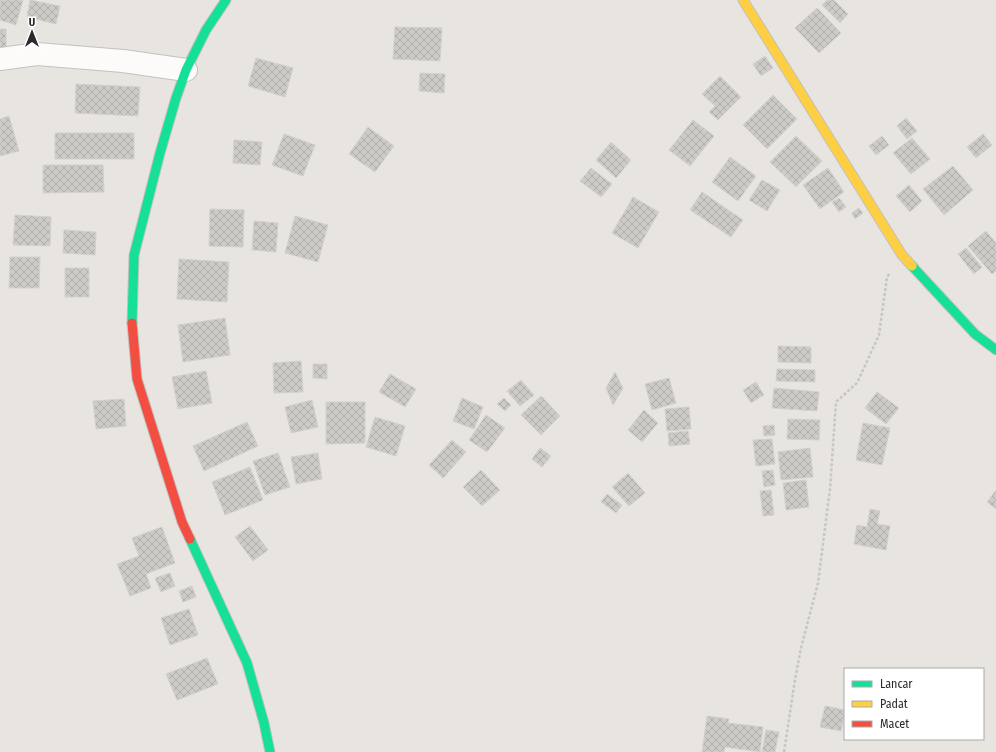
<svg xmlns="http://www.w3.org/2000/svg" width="996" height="752" viewBox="0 0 996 752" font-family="'Fira Sans Condensed',sans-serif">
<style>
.building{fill:url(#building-cross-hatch);stroke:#d3d1cc}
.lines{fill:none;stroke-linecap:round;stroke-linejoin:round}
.street-casing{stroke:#c2c1c1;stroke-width:24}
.fast-casing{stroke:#c2c1c1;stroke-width:11}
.slow-casing{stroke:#c2c1c1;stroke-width:11}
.jam-casing{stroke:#c2c1c1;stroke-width:11}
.path{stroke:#c6c6c5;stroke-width:2.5;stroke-dasharray:3 2;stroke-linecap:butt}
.street{stroke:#fcfbfa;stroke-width:22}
.fast{stroke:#16e098;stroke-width:9}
.slow{stroke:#ffcf43;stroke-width:9}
.jam{stroke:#f24e42;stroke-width:9}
</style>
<defs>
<pattern id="building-cross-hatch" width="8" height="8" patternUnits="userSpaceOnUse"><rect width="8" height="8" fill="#cdcbc7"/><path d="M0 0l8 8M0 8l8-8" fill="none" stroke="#b0aeab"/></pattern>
</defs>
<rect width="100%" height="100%" fill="#e8e5e0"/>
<!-- building -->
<path class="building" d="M 0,0 L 23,0 L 16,25 L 0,20 Z
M 30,0 L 60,6 L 56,24 L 27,17 Z
M 827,0 L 834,0 L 848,14 L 840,23 L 822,5 Z
M 817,8 L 841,33 L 819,53 L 795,28 Z
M 395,27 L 442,28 L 440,61 L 393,59 Z
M 0,29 L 6,29 L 6,52 L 0,52 Z
M 765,56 L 773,68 L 761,76 L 753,64 Z
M 256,58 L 293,68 L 285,97 L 248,86 Z
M 420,73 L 445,74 L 444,93 L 419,91 Z
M 720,76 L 741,97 L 718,120 L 709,112 L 715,106 L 702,94 Z
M 76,84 L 140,87 L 138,116 L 75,113 Z
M 773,95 L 797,119 L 767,149 L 743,125 Z
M 9,116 L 19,151 L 0,156 L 0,119 Z
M 906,118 L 917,131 L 907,139 L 897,126 Z
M 693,120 L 714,136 L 690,166 L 669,150 Z
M 368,127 L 394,146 L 375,172 L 349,154 Z
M 55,133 L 134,133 L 134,159 L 55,159 Z
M 284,134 L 315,145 L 303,176 L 272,165 Z
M 983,134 L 992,145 L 976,158 L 967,147 Z
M 796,136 L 822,161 L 796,187 L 770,162 Z
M 882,136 L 889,145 L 876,155 L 869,146 Z
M 912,138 L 930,159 L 911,174 L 893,153 Z
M 234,140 L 262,142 L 260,165 L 233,163 Z
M 611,142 L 631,160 L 616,178 L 596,160 Z
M 730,157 L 756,176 L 738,201 L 712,182 Z
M 43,165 L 103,165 L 104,192 L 43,193 Z
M 953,166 L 973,190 L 944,215 L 923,189 Z
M 591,168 L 612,184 L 601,197 L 580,181 Z
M 828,168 L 844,192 L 820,209 L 803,185 Z
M 762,180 L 780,190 L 767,211 L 749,200 Z
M 909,185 L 922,201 L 910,212 L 896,196 Z
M 702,192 L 743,220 L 731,237 L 690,210 Z
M 633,197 L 659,212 L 638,248 L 612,233 Z
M 839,198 L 846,207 L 839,212 L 832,202 Z
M 859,208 L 863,213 L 855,219 L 852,213 Z
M 210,209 L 244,210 L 243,247 L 209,246 Z
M 15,215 L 51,217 L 50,246 L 13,245 Z
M 295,216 L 328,225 L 318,262 L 285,253 Z
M 254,221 L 278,223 L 276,252 L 252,250 Z
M 64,230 L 96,232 L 95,255 L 63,253 Z
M 986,231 L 996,243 L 996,271 L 992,274 L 968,246 Z
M 966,248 L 982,267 L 974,274 L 958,254 Z
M 10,257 L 40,257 L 39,288 L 9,288 Z
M 179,259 L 229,262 L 227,302 L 177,299 Z
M 65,268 L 89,268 L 89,297 L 65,297 Z
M 225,318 L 230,355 L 183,362 L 178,325 Z
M 778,346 L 811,347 L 811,363 L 778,362 Z
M 301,361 L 303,392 L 274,393 L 273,363 Z
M 313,364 L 327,364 L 327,379 L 313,378 Z
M 777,369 L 815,370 L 815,382 L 776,381 Z
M 206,371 L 212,403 L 178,409 L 172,377 Z
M 615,372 L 623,388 L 613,405 L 606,388 Z
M 390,374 L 416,389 L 405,407 L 379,392 Z
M 669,378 L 676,403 L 652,410 L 645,384 Z
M 521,380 L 534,395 L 520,406 L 507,391 Z
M 756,382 L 764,395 L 751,403 L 743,390 Z
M 774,388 L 819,392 L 817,411 L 772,408 Z
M 877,392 L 899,408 L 886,424 L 865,408 Z
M 541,396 L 560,416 L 541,435 L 521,415 Z
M 462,398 L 483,407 L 474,429 L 453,421 Z
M 504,398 L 511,405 L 505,411 L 497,404 Z
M 124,399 L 126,426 L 96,429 L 93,401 Z
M 312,400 L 318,427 L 291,433 L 285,407 Z
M 326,402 L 365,402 L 365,443 L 326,444 Z
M 689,407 L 691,429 L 667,431 L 665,409 Z
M 644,410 L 658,423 L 642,442 L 628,430 Z
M 486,415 L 505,428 L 487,452 L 469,440 Z
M 375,417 L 405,426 L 396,456 L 366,447 Z
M 788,419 L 820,420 L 819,440 L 787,439 Z
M 247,422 L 258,446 L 204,471 L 193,446 Z
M 863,423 L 890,428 L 882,465 L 856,460 Z
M 774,425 L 775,435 L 764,436 L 763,426 Z
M 688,431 L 690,444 L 669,446 L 668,433 Z
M 772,439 L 775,464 L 756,466 L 753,440 Z
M 452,440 L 466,452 L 443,478 L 429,465 Z
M 540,448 L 551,456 L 542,467 L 532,459 Z
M 810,448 L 813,477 L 781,480 L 778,452 Z
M 278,453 L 290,487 L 265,495 L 253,461 Z
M 318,453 L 322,479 L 296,484 L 291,457 Z
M 250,467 L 263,500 L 225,515 L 212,482 Z
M 481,470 L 500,490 L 482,506 L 463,487 Z
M 773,470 L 775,485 L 764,487 L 762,471 Z
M 628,473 L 645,493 L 629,506 L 612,487 Z
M 806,480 L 809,507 L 786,510 L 783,483 Z
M 771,490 L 774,515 L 763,516 L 760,491 Z
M 996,490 L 996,509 L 987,502 Z
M 607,494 L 622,505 L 616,513 L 601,502 Z
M 870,509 L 880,511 L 877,524 L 890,526 L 886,550 L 854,544 L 857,525 L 867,527 Z
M 250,526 L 268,550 L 253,561 L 235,537 Z
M 162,527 L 175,563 L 146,574 L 151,588 L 130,596 L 117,564 L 139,556 L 132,538 Z
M 170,573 L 175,586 L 161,592 L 155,578 Z
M 192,586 L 196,597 L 183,602 L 179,591 Z
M 189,609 L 198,635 L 170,645 L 161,618 Z
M 207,658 L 218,684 L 177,700 L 166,674 Z
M 825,706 L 845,710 L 841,731 L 820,727 Z
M 707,716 L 729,719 L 728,723 L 763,727 L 760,752 L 725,747 L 724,752 L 702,752 Z
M 766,730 L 779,732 L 775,752 L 762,752 Z"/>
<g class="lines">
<!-- street casing -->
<g class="street-casing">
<path id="street" d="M 0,59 L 37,54 L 123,61 L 186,70"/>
</g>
<!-- fast casing -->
<g class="fast-casing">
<path id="fast" d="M 912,266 L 975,334 L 996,350
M 132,323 L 134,255 L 160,153 L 176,98 L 186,70 L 206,30 L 226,0
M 190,539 L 247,663 L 264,723 L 270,752"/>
</g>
<!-- slow casing -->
<g class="slow-casing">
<path id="slow" d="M 743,0 L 902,255 L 912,266"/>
</g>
<!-- jam casing -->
<g class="jam-casing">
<path id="jam" d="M 132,323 L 137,379 L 182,522 L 190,539"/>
</g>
<!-- path -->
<path class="path" d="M 784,752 L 795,680 L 801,648 L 818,583 L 830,489 L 836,402 L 857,383 L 879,335 L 887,277 L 890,273"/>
<!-- street -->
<use href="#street" class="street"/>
<!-- fast -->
<use href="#fast" class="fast"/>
<!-- slow -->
<use href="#slow" class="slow"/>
<!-- jam -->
<use href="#jam" class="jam"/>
</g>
<!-- legend -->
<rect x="844" y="668" width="140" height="72" fill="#ffffff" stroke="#aaaaaa"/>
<rect x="852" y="681" width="20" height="6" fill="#16e098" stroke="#aaaaaa"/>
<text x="880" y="688" font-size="12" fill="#2a2a2a">Lancar</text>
<rect x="852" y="701" width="20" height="6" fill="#ffcf43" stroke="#aaaaaa"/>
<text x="880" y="708" font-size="12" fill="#2a2a2a">Padat</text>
<rect x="852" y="721" width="20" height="6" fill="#f24e42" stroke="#aaaaaa"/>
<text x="880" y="728" font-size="12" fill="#2a2a2a">Macet</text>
<!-- north arrow -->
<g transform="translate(32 32)" stroke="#ffffff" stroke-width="3" paint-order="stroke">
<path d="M0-3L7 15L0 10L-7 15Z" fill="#2a2a2a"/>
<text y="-6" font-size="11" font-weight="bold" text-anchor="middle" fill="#2a2a2a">U</text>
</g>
</svg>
